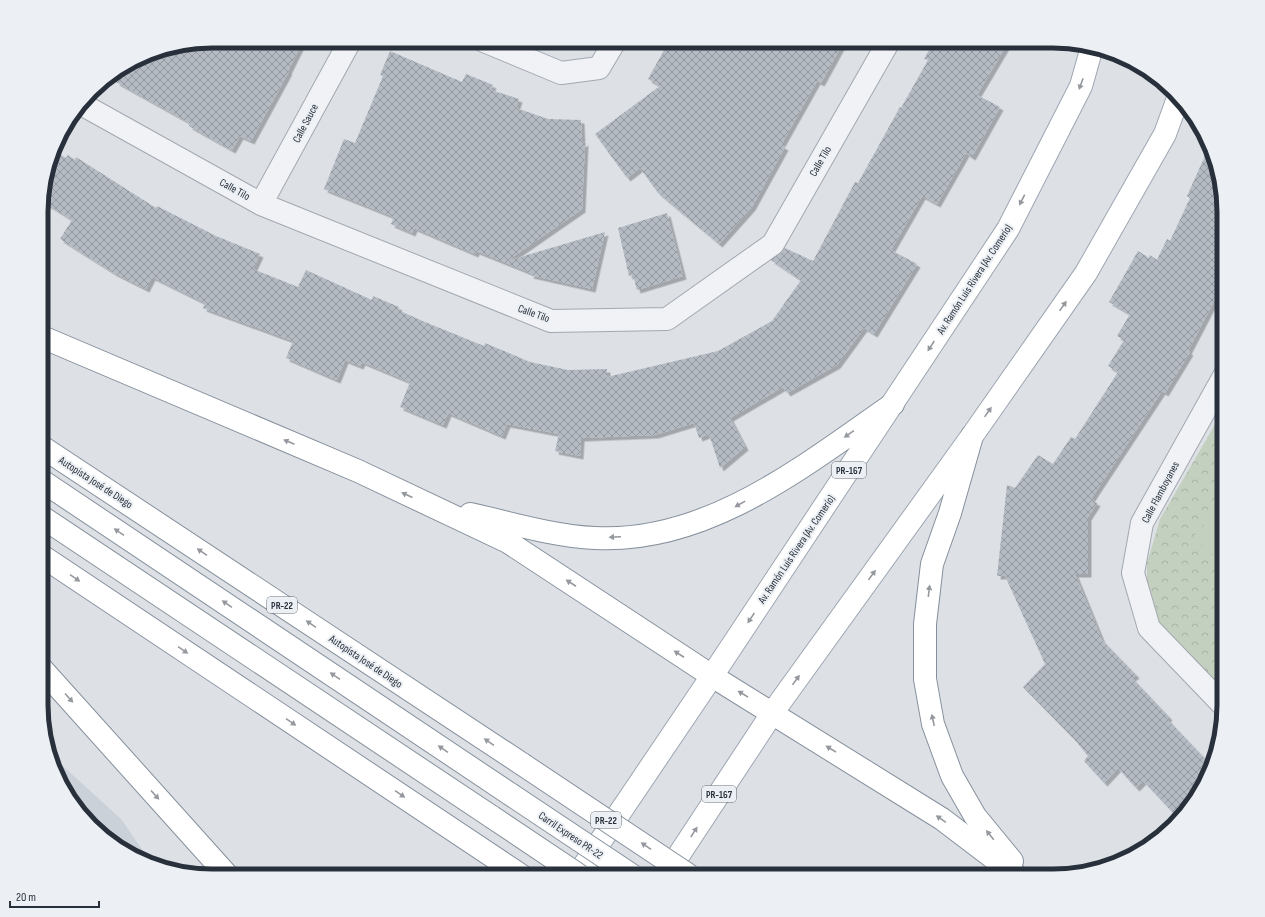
<svg xmlns="http://www.w3.org/2000/svg" width="1265" height="917" viewBox="0 0 1265 917" font-family="'Sofia Sans Condensed',sans-serif">
<style>
.built{fill:#cbd1d8}
.park{fill:url(#park-crowns)}
.pitch{fill:#c4d0bf}
.building{fill:url(#building-cross-hatch);filter:url(#shadow)}
.lines{fill:none;stroke-linecap:round;stroke-linejoin:round}
.minor-casing{stroke:#a3a8b0;stroke-width:24}
.primary-casing{stroke:#9da6b1;stroke-width:24}
.motorway-casing{stroke:#85909c;stroke-width:24}
.minor{stroke:#f0f2f5;stroke-width:22}
.primary{stroke:#fff;stroke-width:22}
.motorway{stroke:#fff;stroke-width:22}
.motorway-bridge-casing{stroke:#85909c;stroke-width:24;stroke-linecap:butt}
.motorway-bridge{stroke:#fff;stroke-width:22}
.oneway{fill:#94989e}
.labels{text-anchor:middle;stroke-width:4;stroke-linejoin:round;paint-order:stroke}
.shield{fill:#ecf0f4;stroke:#636a73;stroke-width:1}
.shield-label{font-size:10px;font-weight:bold;fill:#28303c}
.street-label{font-size:11px;fill:#28303c;stroke:#ecf0f4}
.rim{fill:none;stroke:#28303c;stroke-width:5}
</style>
<defs>
<pattern id="park-crowns" width="20" height="18" patternUnits="userSpaceOnUse"><rect width="20" height="18" fill="#c4d0bf"/><path d="M2 6a3 3 0 1 1 6 0M12 15a3 3 0 1 1 6 0" fill="none" stroke="#a8b3a5"/></pattern>
<pattern id="building-cross-hatch" width="8" height="8" patternUnits="userSpaceOnUse"><rect width="8" height="8" fill="#b5bbc3"/><path d="M0 0l8 8M0 8l8-8" fill="none" stroke="#9398a0"/></pattern>
<filter id="shadow"><feDropShadow dx="3.5" dy="3.5" stdDeviation="0" flood-color="#0004"/></filter>
</defs>
<rect width="100%" height="100%" fill="#dde1e6"/>
<!-- built -->
<path class="built" d="M 53,757 L 121,819 L 152,864 L 147,863 L 108,840 L 64,790 Z"/>
<!-- park -->
<path class="park" d="M 1224,409 L 1224,691 L 1157,625 L 1147,602 L 1147,563 L 1160,519 Z"/>
<!-- pitch -->
<path class="pitch" d="M 1224,503 L 1224,564 L 1193,537 Z"/>
<!-- building -->
<path class="building" d="M 212,41 L 303,41 L 288,71 L 289,71 L 251,141 L 240,136 L 232,150 L 189,126 L 190,123 L 116,82 L 124,68 L 147,54 Z
M 669,41 L 844,41 L 821,83 L 817,81 L 781,145 L 785,147 L 752,207 L 719,244 L 658,193 L 640,168 L 627,178 L 595,134 L 660,86 L 648,79 Z
M 934,41 L 1009,41 L 977,95 L 1000,107 L 972,157 L 966,153 L 937,204 L 922,196 L 891,250 L 917,264 L 874,334 L 864,328 L 837,365 L 787,393 L 783,387 L 730,418 L 745,447 L 720,468 L 709,434 L 699,438 L 694,423 L 655,435 L 581,438 L 580,456 L 555,451 L 559,434 L 507,424 L 502,436 L 448,413 L 443,425 L 400,407 L 410,382 L 362,362 L 360,366 L 345,360 L 337,380 L 286,358 L 293,341 L 203,308 L 205,303 L 152,277 L 146,289 L 114,273 L 60,239 L 72,220 L 42,201 L 42,190 L 50,166 L 58,153 L 66,158 L 68,155 L 75,160 L 76,157 L 156,208 L 157,206 L 216,236 L 260,254 L 253,269 L 298,287 L 306,270 L 372,300 L 373,296 L 399,307 L 398,310 L 425,322 L 484,346 L 485,343 L 530,362 L 568,370 L 607,369 L 607,377 L 718,351 L 772,321 L 801,280 L 771,260 L 785,248 L 813,261 L 855,182 L 858,183 L 900,107 L 901,108 L 928,60 L 924,59 Z
M 390,51 L 462,82 L 466,74 L 493,85 L 491,90 L 519,99 L 516,108 L 548,119 L 581,120 L 582,144 L 585,142 L 582,209 L 507,261 L 605,232 L 592,289 L 530,275 L 531,273 L 476,251 L 475,254 L 414,228 L 412,233 L 391,224 L 394,217 L 324,189 L 344,139 L 355,143 L 383,76 L 380,75 Z
M 1209,147 L 1224,201 L 1224,282 L 1188,351 L 1190,352 L 1165,393 L 1162,391 L 1091,499 L 1097,503 L 1088,517 L 1088,574 L 1075,574 L 1102,640 L 1136,675 L 1132,678 L 1169,717 L 1167,719 L 1212,766 L 1188,809 L 1178,818 L 1143,781 L 1136,788 L 1118,768 L 1104,783 L 1084,761 L 1088,756 L 1075,740 L 1023,687 L 1045,664 L 1005,576 L 997,576 L 1007,485 L 1015,488 L 1038,455 L 1053,464 L 1071,437 L 1075,439 L 1118,372 L 1108,366 L 1124,340 L 1117,336 L 1130,314 L 1109,302 L 1138,251 L 1149,258 L 1150,255 L 1157,260 L 1167,239 L 1170,241 L 1190,198 L 1187,196 Z
M 667,213 L 683,276 L 637,290 L 633,275 L 629,276 L 618,228 Z"/>
<g class="lines">
<!-- minor casing -->
<g class="minor-casing">
<path id="minor" d="M 484,41 L 561,73 L 599,68 L 615,41
M 83,105 L 261,204 L 551,321 L 667,319 L 773,244 L 889,41
M 261,204 L 350,41
M 1224,376 L 1142,523 L 1133,573 L 1149,628 L 1224,706"/>
</g>
<!-- primary casing -->
<g class="primary-casing">
<path id="primary" d="M 577,876 L 712,676 L 1008,229 L 1081,86 L 1092,47
M 665,876 L 773,712 L 972,436 L 1086,273 L 1165,134 L 1177,101"/>
</g>
<!-- motorway casing -->
<g class="motorway-casing">
<path id="motorway" d="M 42,337 L 358,471 L 508,542 L 712,676 L 942,819 L 1017,876
M 972,436 L 950,513 L 932,564 L 925,624 L 925,679 L 933,724 L 952,776 L 975,816 L 1012,861
M 42,447 L 522,764
M 42,481 L 510,794
M 470,514 C 511,523 553,536 595,538 C 708,544 805,465 893,404
M 42,517 L 492,817
M 42,556 L 522,876
M 42,669 L 228,876"/>
</g>
<!-- minor -->
<use href="#minor" class="minor"/>
<!-- primary -->
<use href="#primary" class="primary"/>
<!-- motorway -->
<use href="#motorway" class="motorway"/>
<!-- motorway-bridge casing -->
<g class="motorway-bridge-casing">
<path id="motorway-bridge" d="M 522,764 L 690,876
M 510,794 L 633,876
M 492,817 L 580,876"/>
</g>
<!-- motorway-bridge -->
<use href="#motorway-bridge" class="motorway-bridge"/>
</g>
<!-- one-way arrows -->
<defs><path id="oneway-solid" d="M-6-.8H1V-3.2L6.5 0L1 3.2V.8H-6Z"/></defs>
<g class="oneway">
<use href="#oneway-solid" transform="translate(1081 84) rotate(110)"/>
<use href="#oneway-solid" transform="translate(1022 200) rotate(117)"/>
<use href="#oneway-solid" transform="translate(1063 306) rotate(-55)"/>
<use href="#oneway-solid" transform="translate(931 346) rotate(123)"/>
<use href="#oneway-solid" transform="translate(988 412) rotate(-55)"/>
<use href="#oneway-solid" transform="translate(849 434) rotate(145)"/>
<use href="#oneway-solid" transform="translate(289 442) rotate(-157)"/>
<use href="#oneway-solid" transform="translate(407 495) rotate(-155)"/>
<use href="#oneway-solid" transform="translate(740 504) rotate(151)"/>
<use href="#oneway-solid" transform="translate(119 532) rotate(-146)"/>
<use href="#oneway-solid" transform="translate(615 537) rotate(177)"/>
<use href="#oneway-solid" transform="translate(202 552) rotate(-146)"/>
<use href="#oneway-solid" transform="translate(872 575) rotate(-54)"/>
<use href="#oneway-solid" transform="translate(75 578) rotate(34)"/>
<use href="#oneway-solid" transform="translate(571 583) rotate(-147)"/>
<use href="#oneway-solid" transform="translate(929 591) rotate(-83)"/>
<use href="#oneway-solid" transform="translate(227 604) rotate(-146)"/>
<use href="#oneway-solid" transform="translate(751 618) rotate(124)"/>
<use href="#oneway-solid" transform="translate(311 624) rotate(-146)"/>
<use href="#oneway-solid" transform="translate(183 650) rotate(34)"/>
<use href="#oneway-solid" transform="translate(679 654) rotate(-147)"/>
<use href="#oneway-solid" transform="translate(335 676) rotate(-146)"/>
<use href="#oneway-solid" transform="translate(796 680) rotate(-54)"/>
<use href="#oneway-solid" transform="translate(743 694) rotate(-149)"/>
<use href="#oneway-solid" transform="translate(69 698) rotate(48)"/>
<use href="#oneway-solid" transform="translate(933 720) rotate(-102)"/>
<use href="#oneway-solid" transform="translate(291 722) rotate(34)"/>
<use href="#oneway-solid" transform="translate(489 742) rotate(-146)"/>
<use href="#oneway-solid" transform="translate(443 749) rotate(-146)"/>
<use href="#oneway-solid" transform="translate(831 749) rotate(-148)"/>
<use href="#oneway-solid" transform="translate(400 794) rotate(34)"/>
<use href="#oneway-solid" transform="translate(155 795) rotate(48)"/>
<use href="#oneway-solid" transform="translate(941 819) rotate(-145)"/>
<use href="#oneway-solid" transform="translate(694 832) rotate(-57)"/>
<use href="#oneway-solid" transform="translate(990 835) rotate(-129)"/>
<use href="#oneway-solid" transform="translate(646 846) rotate(-146)"/>
</g>
<g class="labels">
<!-- shield labels -->
<g class="shield">
<rect x="832" y="462" width="34" height="16" rx="3"/>
<rect x="267" y="597" width="30" height="16" rx="3"/>
<rect x="702" y="786" width="34" height="16" rx="3"/>
<rect x="591" y="812" width="30" height="16" rx="3"/>
</g>
<g class="shield-label">
<text x="849" y="474">PR-167</text>
<text x="282" y="609">PR-22</text>
<text x="719" y="798">PR-167</text>
<text x="606" y="824">PR-22</text>
</g>
<!-- street labels -->
<g class="street-label">
<text transform="translate(305 123) rotate(-62)" y="4">Calle Sauce</text>
<text transform="translate(820 161) rotate(-60)" y="4">Calle Tilo</text>
<text transform="translate(235 189) rotate(29)" y="4">Calle Tilo</text>
<text transform="translate(974 279) rotate(-57)" y="4">Av. Ramón Luis Rivera (Av. Comerío)</text>
<text transform="translate(534 313) rotate(20)" y="4">Calle Tilo</text>
<text transform="translate(96 482) rotate(33)" y="4">Autopista José de Diego</text>
<text transform="translate(1160 492) rotate(-62)" y="4">Calle Flamboyanes</text>
<text transform="translate(796 549) rotate(-56)" y="4">Av. Ramón Luis Rivera (Av. Comerío)</text>
<text transform="translate(366 661) rotate(34)" y="4">Autopista José de Diego</text>
<text transform="translate(571 835) rotate(34)" y="4">Carril Expreso PR-22</text>
</g>
</g>
<!-- crop -->
<path d="M0 0H1265V917H0ZM212 48H1053A164 164 0 0 1 1217 212V705A164 164 0 0 1 1053 869H212A164 164 0 0 1 48 705V212A164 164 0 0 1 212 48Z" fill="#ecf0f4" fill-rule="evenodd"/>
<path class="rim" d="M212 48H1053A164 164 0 0 1 1217 212V705A164 164 0 0 1 1053 869H212A164 164 0 0 1 48 705V212A164 164 0 0 1 212 48Z"/>
<!-- scale -->
<path d="M10 901v6h89v-6" fill="none" stroke="#28303c" stroke-width="2"/>
<text x="16" y="901" font-size="12" fill="#28303c" stroke="#ecf0f4" stroke-width="3" paint-order="stroke">20 m</text>
</svg>
